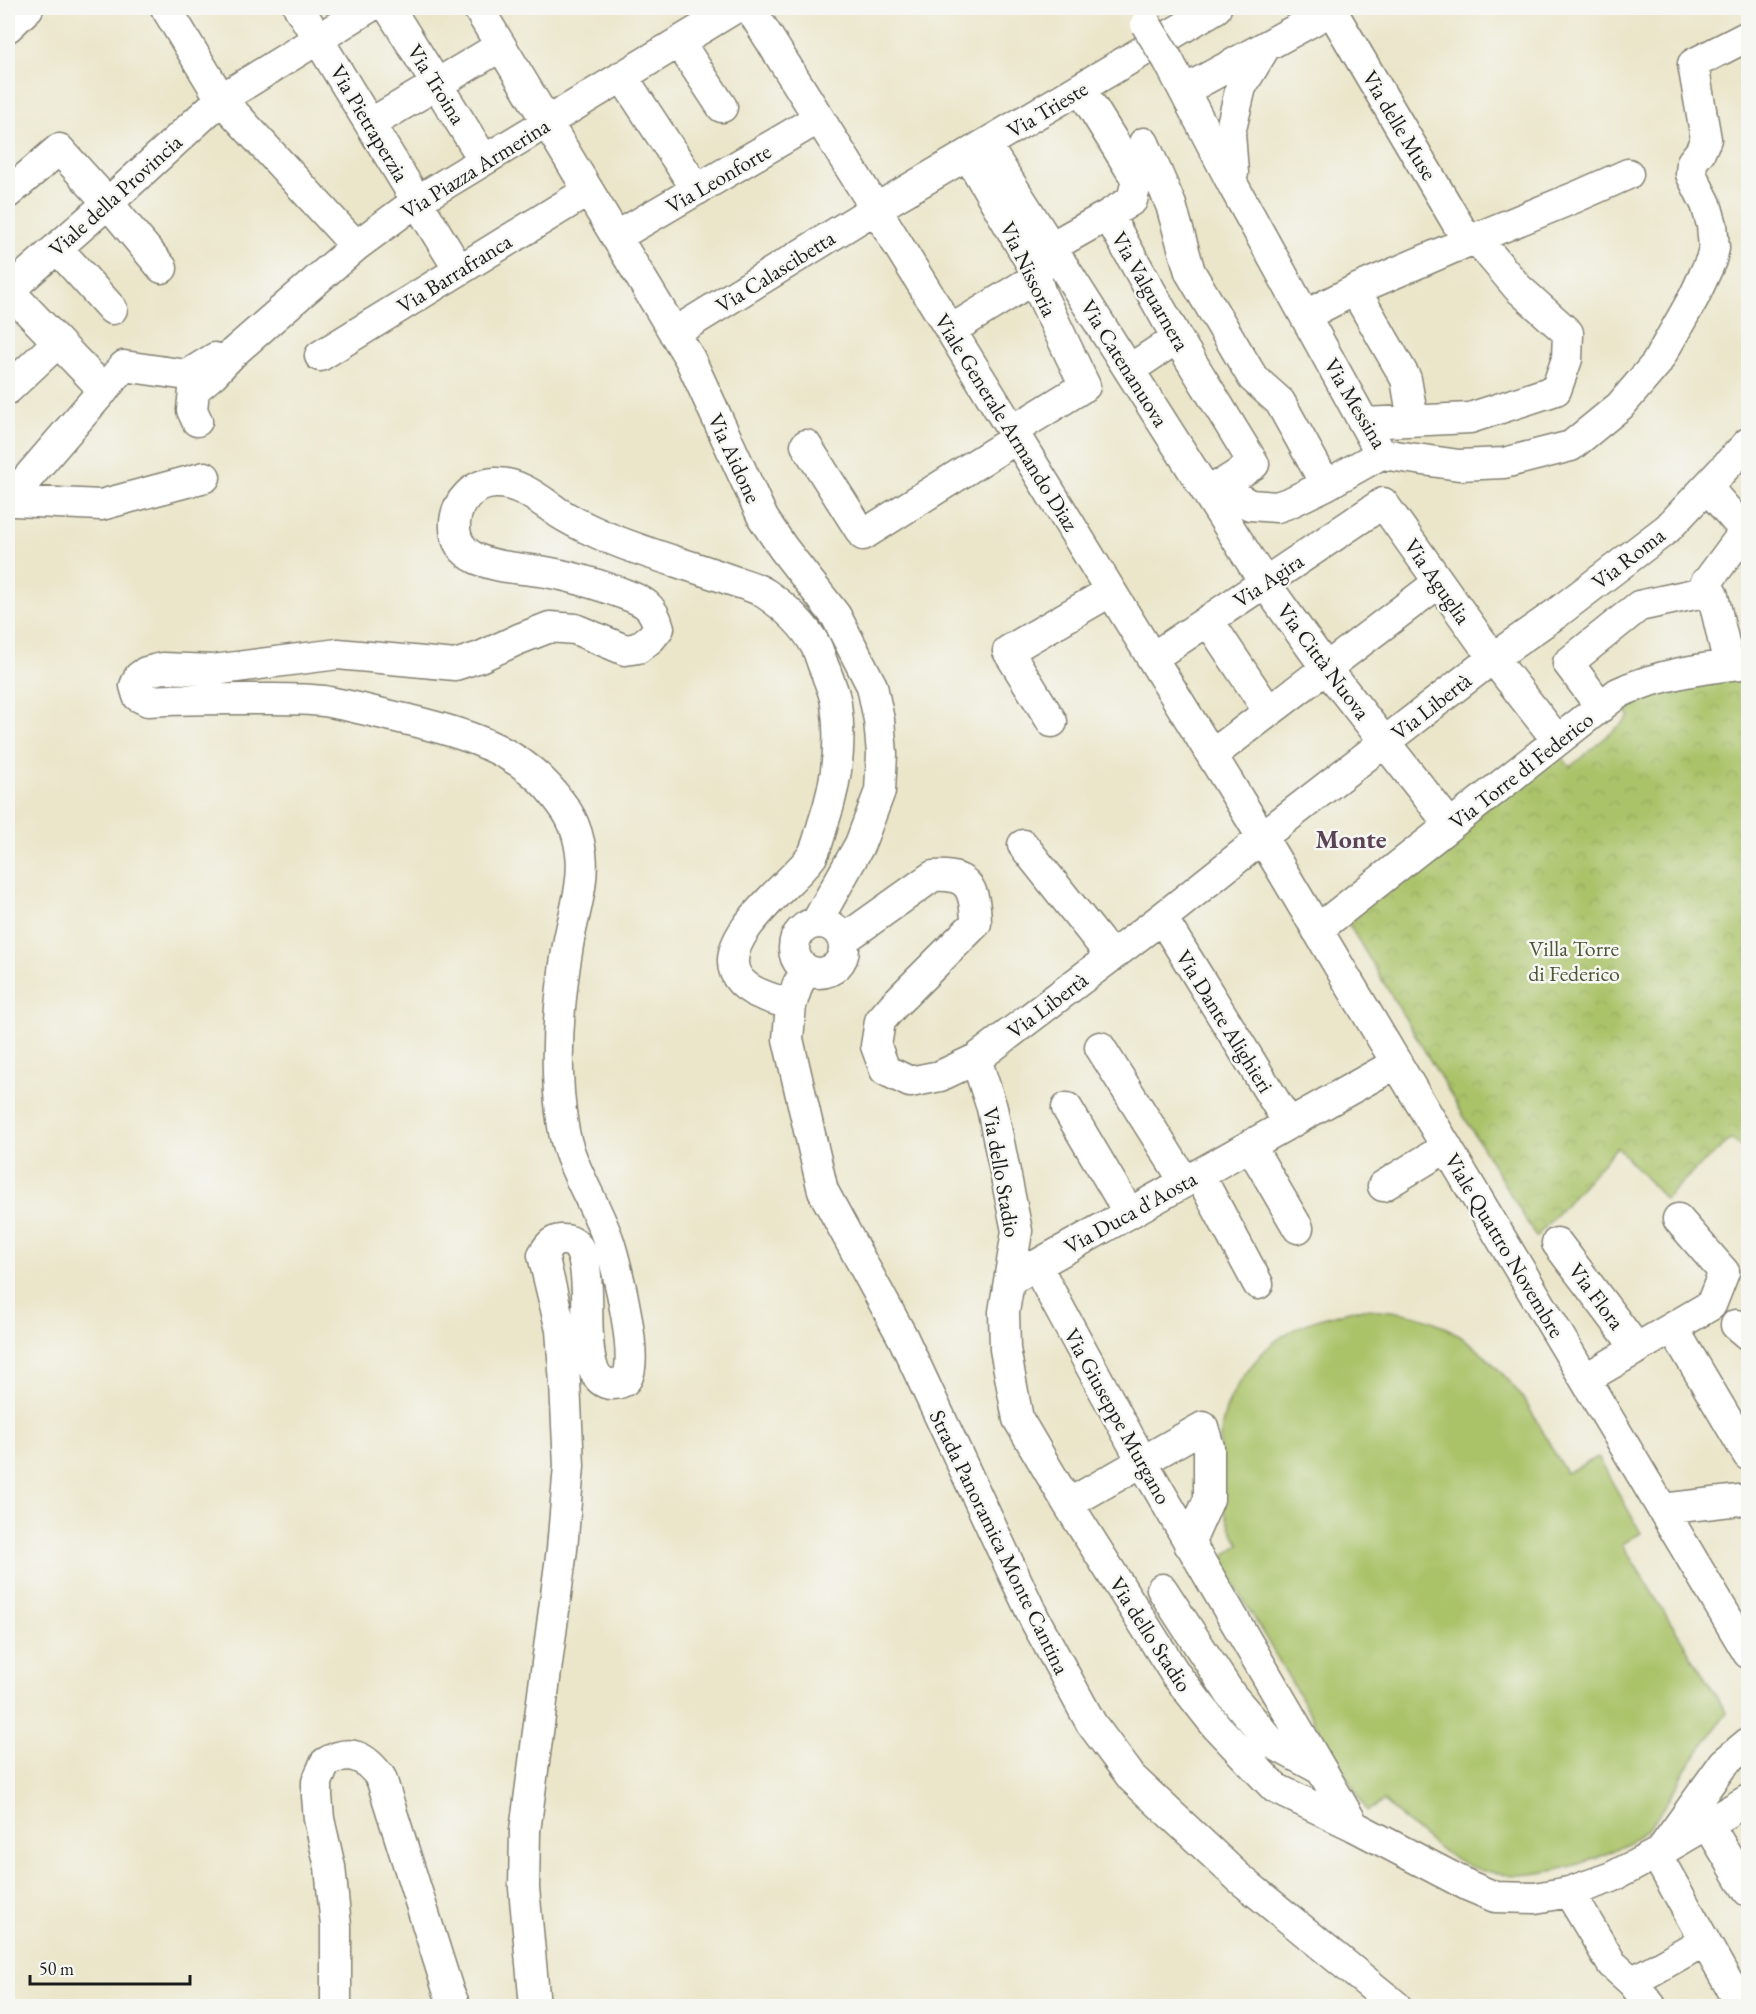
<svg xmlns="http://www.w3.org/2000/svg" width="1756" height="2014" viewBox="0 0 1756 2014" font-family="'EB Garamond',serif">
<style>
.park{fill:url(#park-crowns);stroke:#637042;stroke-width:1.5}
.pitch{fill:#aac369;stroke:#637042;stroke-width:1.5}
.lines{fill:none;stroke-linecap:round;stroke-linejoin:round}
.minor-casing{stroke:#848173;stroke-width:33}
.minor{stroke:#fff;stroke-width:30}
.minor-bridge-casing{stroke:#848173;stroke-width:33;stroke-linecap:butt}
.minor-bridge{stroke:#fff;stroke-width:30}
.labels{text-anchor:middle;stroke-width:5;stroke-linejoin:round;paint-order:stroke}
.street-label{font-size:22px;fill:#1c1c1c;stroke:#f6f6f2}
.park-label{font-size:22px;fill:#4e5637;stroke:#f6f6f2}
.quarter-label{font-size:26px;font-weight:bold;fill:#5b4456;stroke:#f6f6f2}
</style>
<defs>
<pattern id="park-crowns" width="20" height="18" patternUnits="userSpaceOnUse" patternTransform="scale(1.5)"><rect width="20" height="18" fill="#aac369"/><path d="M2 6a3 3 0 1 1 6 0M12 15a3 3 0 1 1 6 0" fill="none" stroke="#92a75a"/></pattern>
</defs>
<rect width="100%" height="100%" fill="#f6f6f2"/>
<filter id="ink" filterUnits="userSpaceOnUse"><feTurbulence type="fractalNoise" baseFrequency=".0167" numOctaves="2"/><feDisplacementMap in="SourceGraphic" scale="12" xChannelSelector="R" yChannelSelector="G"/><feConvolveMatrix kernelMatrix="1 2 1 2 8 2 1 2 1" color-interpolation-filters="sRGB"/></filter>
<filter id="wash" filterUnits="userSpaceOnUse"><feTurbulence type="fractalNoise" baseFrequency=".008" numOctaves="4" result="noise"/><feDisplacementMap in="SourceGraphic" scale="24" xChannelSelector="R" yChannelSelector="G"/><feGaussianBlur stdDeviation="1.35" result="paint"/><feColorMatrix in="noise" values="0 0 0 0 0 0 0 0 0 0 0 0 0 0 0 0 0 1.4 0 .05"/><feComposite in="paint" operator="in"/></filter>
<g filter="url(#wash)">
<rect width="100%" height="100%" fill="#ebe6ca"/>
<!-- park -->
<path class="park" d="M 1748,672 L 1748,1141 L 1741,1147 L 1731,1139 L 1696,1169 L 1665,1199 L 1617,1147 L 1536,1237 L 1345,918 L 1558,752 L 1570,767 L 1630,717 L 1619,703 Z"/>
<!-- pitch -->
<path class="pitch" d="M 1357,1309 C 1384,1309 1419,1313 1443,1326 C 1472,1341 1499,1368 1519,1393 C 1536,1416 1551,1448 1566,1473 L 1598,1457 L 1641,1533 L 1622,1544 L 1727,1713 C 1711,1734 1696,1754 1682,1776 C 1672,1793 1663,1812 1650,1826 C 1617,1860 1525,1886 1480,1870 C 1442,1857 1413,1828 1384,1801 L 1367,1811 L 1223,1565 L 1226,1554 L 1240,1544 C 1216,1511 1214,1449 1226,1410 C 1232,1389 1256,1357 1273,1343 C 1297,1323 1328,1316 1357,1309 Z"/>
</g>
<g filter="url(#ink)">
<g class="lines">
<!-- minor casing -->
<g class="minor-casing">
<path id="minor" d="M 166,8 L 221,99 L 356,246
M 299,8 L 459,270
M 389,8 L 484,160
M 478,8 L 690,359 L 763,518 L 783,548 L 836,616 L 872,686 L 879,720 L 882,754 L 880,791 L 860,844 L 816,923
M 750,8 L 876,209 L 1262,837 L 1748,1653
M 1332,11 L 1467,240
M 8,27 L 28,8
M 679,42 L 722,107
M 1168,60 L 1233,185 L 1381,454 L 1459,465 L 1504,463 L 1571,446 L 1620,406 L 1656,364 L 1694,297 L 1711,260 L 1714,248 L 1712,225 L 1706,204 L 1691,174 L 1692,162 L 1700,152 L 1706,139 L 1693,64 L 1748,36
M 622,76 L 697,190
M 1081,89 L 1137,180 L 1132,200 L 1108,215 L 1177,338 L 1254,464 L 1218,487
M 1185,90 L 1336,8
M 370,124 L 501,46
M 1144,143 L 1171,205 L 1190,272 L 1253,378 L 1280,402 L 1326,485
M 986,145 L 1264,582 L 1326,668 L 1450,825
M 968,155 L 1031,263 L 1041,294 L 1085,386 L 1012,431
M 1233,173 L 1230,133 L 1241,87 L 1264,49
M 8,193 L 59,149 L 108,203 L 162,268
M 616,237 L 819,118
M 1051,247 L 1108,215
M 57,248 L 112,309
M 8,290 L 104,390
M 1355,290 L 1406,379 L 1413,420
M 8,291 L 108,203 L 221,99 L 368,8
M 1306,315 L 1355,290 L 1476,238
M 951,330 L 1037,277
M 674,333 L 860,218 L 1216,8
M 320,356 L 588,191
M 1129,370 L 1177,338
M 8,389 L 58,342
M 197,421 L 192,410 L 194,390 L 213,374 L 233,353 L 274,317 L 356,246 L 417,201 L 735,8
M 1364,423 L 1470,418 L 1556,390 L 1567,359 L 1568,333 L 1518,288 L 1476,238 L 1576,197 L 1628,174
M 806,445 L 863,535 L 1017,438
M 205,477 L 101,505 L 14,501 L 25,481 L 124,366 L 187,375 L 215,358
M 1202,484 L 1218,487 L 1250,505 L 1277,507 L 1291,502 L 1326,485 L 1381,454
M 1707,487 L 1745,531
M 1706,582 L 1713,596 L 1729,665
M 1208,620 L 1269,712
M 1152,658 L 1383,503 L 1493,658 L 1557,740
M 1601,707 L 1568,663 L 1639,606 L 1699,593 L 1745,531 L 1748,523
M 1052,722 L 1008,651 L 1111,591
M 1212,755 L 1438,583
M 1023,845 L 1111,956
M 1162,918 L 1289,1124
M794 948a25 25 0 1 1 50 0a25 25 0 1 1-50 0Z
M 1317,930 L 1618,693 C 1659,674 1704,668 1748,663
M 843,940 L 933,876 C 969,873 975,889 976,923 L 893,1006 L 880,1021 L 876,1046 L 885,1070 L 910,1082 L 940,1076 L 976,1059 L 1162,918 L 1245,852 L 1262,837 L 1493,658 L 1557,613 L 1668,528 L 1748,443
M 806,971 L 798,984 L 791,1005 L 788,1039 L 823,1191 L 903,1338 L 1035,1620 L 1091,1723 L 1132,1778 L 1239,1878 L 1396,2006
M 1100,1047 L 1185,1182
M 976,1059 L 992,1108 L 1017,1231 L 1004,1312 L 1005,1349 L 1018,1419 L 1068,1504 L 1176,1675 L 1217,1727 L 1275,1788 L 1354,1826 L 1469,1886 L 1495,1897 L 1535,1898 L 1569,1892 L 1612,1877 L 1656,1854 L 1748,1800
M 1067,1108 L 1129,1213
M 1250,1145 L 1298,1228
M 1199,1174 L 1258,1284
M 1383,1186 L 1447,1147
M 1557,1243 L 1637,1349
M 1036,1265 L 1142,1461 L 1354,1826
M 1019,1275 L 1397,1063
M 1736,1325 L 1748,1335
M 1673,1328 L 1748,1455
M 1585,1379 L 1711,1305 L 1724,1272 L 1678,1219
M 1068,1504 L 1203,1427 L 1209,1447 L 1209,1499 L 1189,1544
M 1662,1509 L 1748,1499
M 1162,1589 L 1231,1695 L 1272,1743 L 1320,1769
M 1708,1824 L 1748,1891
M 1665,1845 L 1724,1763 L 1748,1743
M 1656,1854 L 1741,2006
M 1569,1892 L 1612,1964 L 1632,1982 L 1651,2006
M 1632,1982 L 1704,1941
M 336,2006 L 336,1926 L 330,1867 L 319,1819 L 317,1796 L 317,1782 L 325,1763 C 350,1748 365,1756 381,1778 L 448,1990 L 455,2006
M 535,2006 L 524,1888 L 525,1831 L 562,1549 L 569,1466 L 565,1383 L 561,1330 L 543,1255 C 547,1248 551,1241 561,1240 C 610,1236 567,1368 606,1383 C 612,1385 618,1384 624,1381 C 643,1370 616,1263 609,1242 C 596,1203 569,1167 563,1126 C 553,1066 558,1005 568,945 C 573,916 585,883 581,853 C 577,823 567,809 548,787 C 512,747 459,732 409,720 C 381,714 353,706 324,701 C 299,698 273,699 248,699 C 215,699 182,699 148,701 L 138,696 L 135,686 L 139,677 L 146,672 L 162,668 L 213,670 L 338,654 L 455,665 L 480,657 L 519,639 L 550,627 L 575,629 L 625,650 L 638,648 L 651,638 L 659,628 C 652,601 639,600 616,591 C 593,583 570,576 546,572 C 514,566 452,570 455,522 C 457,501 473,484 495,483 C 519,482 540,500 559,513 C 570,520 582,526 593,531 C 635,551 681,562 725,578 C 738,583 755,586 766,594 C 785,607 805,626 816,646 C 820,654 822,664 826,672 C 829,682 835,693 836,704 C 842,744 836,786 823,824 C 820,834 817,847 812,856 C 792,884 720,934 735,972 C 743,993 773,998 791,1005"/>
</g>
<!-- minor -->
<use href="#minor" class="minor"/>
<!-- minor-bridge casing -->
<g class="minor-bridge-casing">
<path id="minor-bridge" d="M 1146,24 L 1168,60"/>
</g>
<!-- minor-bridge -->
<use href="#minor-bridge" class="minor-bridge"/>
</g>
</g>
<g class="labels">
<!-- street labels -->
<g class="street-label">
<text transform="translate(437 84) rotate(58)" y="8">Via Troina</text>
<text transform="translate(1047 109) rotate(-31)" y="8">Via Trieste</text>
<text transform="translate(370 123) rotate(59)" y="8">Via Pietraperzia</text>
<text transform="translate(1400 125) rotate(59)" y="8">Via delle Muse</text>
<text transform="translate(475 168) rotate(-32)" y="8">Via Piazza Armerina</text>
<text transform="translate(718 178) rotate(-30)" y="8">Via Leonforte</text>
<text transform="translate(115 195) rotate(-42)" y="8">Viale della Provincia</text>
<text transform="translate(1029 269) rotate(64)" y="8">Via Nissoria</text>
<text transform="translate(775 271) rotate(-32)" y="8">Via Calascibetta</text>
<text transform="translate(454 273) rotate(-32)" y="8">Via Barrafranca</text>
<text transform="translate(1151 291) rotate(60)" y="8">Via Valguarnera</text>
<text transform="translate(1125 363) rotate(58)" y="8">Via Catenanuova</text>
<text transform="translate(1356 403) rotate(59)" y="8">Via Messina</text>
<text transform="translate(1007 422) rotate(58)" y="8">Viale Generale Armando Diaz</text>
<text transform="translate(735 458) rotate(65)" y="8">Via Aidone</text>
<text transform="translate(1628 558) rotate(-38)" y="8">Via Roma</text>
<text transform="translate(1268 580) rotate(-34)" y="8">Via Agira</text>
<text transform="translate(1438 581) rotate(55)" y="8">Via Aguglia</text>
<text transform="translate(1324 661) rotate(53)" y="8">Via Città Nuova</text>
<text transform="translate(1431 706) rotate(-38)" y="8">Via Libertà</text>
<text transform="translate(1521 770) rotate(-38)" y="8">Via Torre di Federico</text>
<text transform="translate(1047 1005) rotate(-37)" y="8">Via Libertà</text>
<text transform="translate(1225 1021) rotate(58)" y="8">Via Dante Alighieri</text>
<text transform="translate(1002 1172) rotate(80)" y="8">Via dello Stadio</text>
<text transform="translate(1130 1212) rotate(-29)" y="8">Via Duca d'Aosta</text>
<text transform="translate(1505 1245) rotate(59)" y="8">Viale Quattro Novembre</text>
<text transform="translate(1597 1296) rotate(53)" y="8">Via Flora</text>
<text transform="translate(1118 1416) rotate(61)" y="8">Via Giuseppe Murgano</text>
<text transform="translate(1000 1542) rotate(64)" y="8">Strada Panoramica Monte Cantina</text>
<text transform="translate(1151 1634) rotate(57)" y="8">Via dello Stadio</text>
</g>
<!-- park labels -->
<g class="park-label">
<text x="1574" y="956">Villa Torre<tspan x="1574" dy="25">di Federico</tspan></text>
</g>
<!-- quarter labels -->
<g class="quarter-label">
<text x="1351" y="848">Monte</text>
</g>
</g>
<!-- margin -->
<rect width="1756" height="2014" fill="none" stroke="#f6f6f2" stroke-width="30"/>
<!-- scale -->
<path d="M30 1975v9h160v-9" fill="none" stroke="#1c1c1c" stroke-width="3"/>
<text x="39" y="1975" font-size="18" fill="#1c1c1c" stroke="#f6f6f2" stroke-width="4.5" paint-order="stroke">50 m</text>
</svg>
